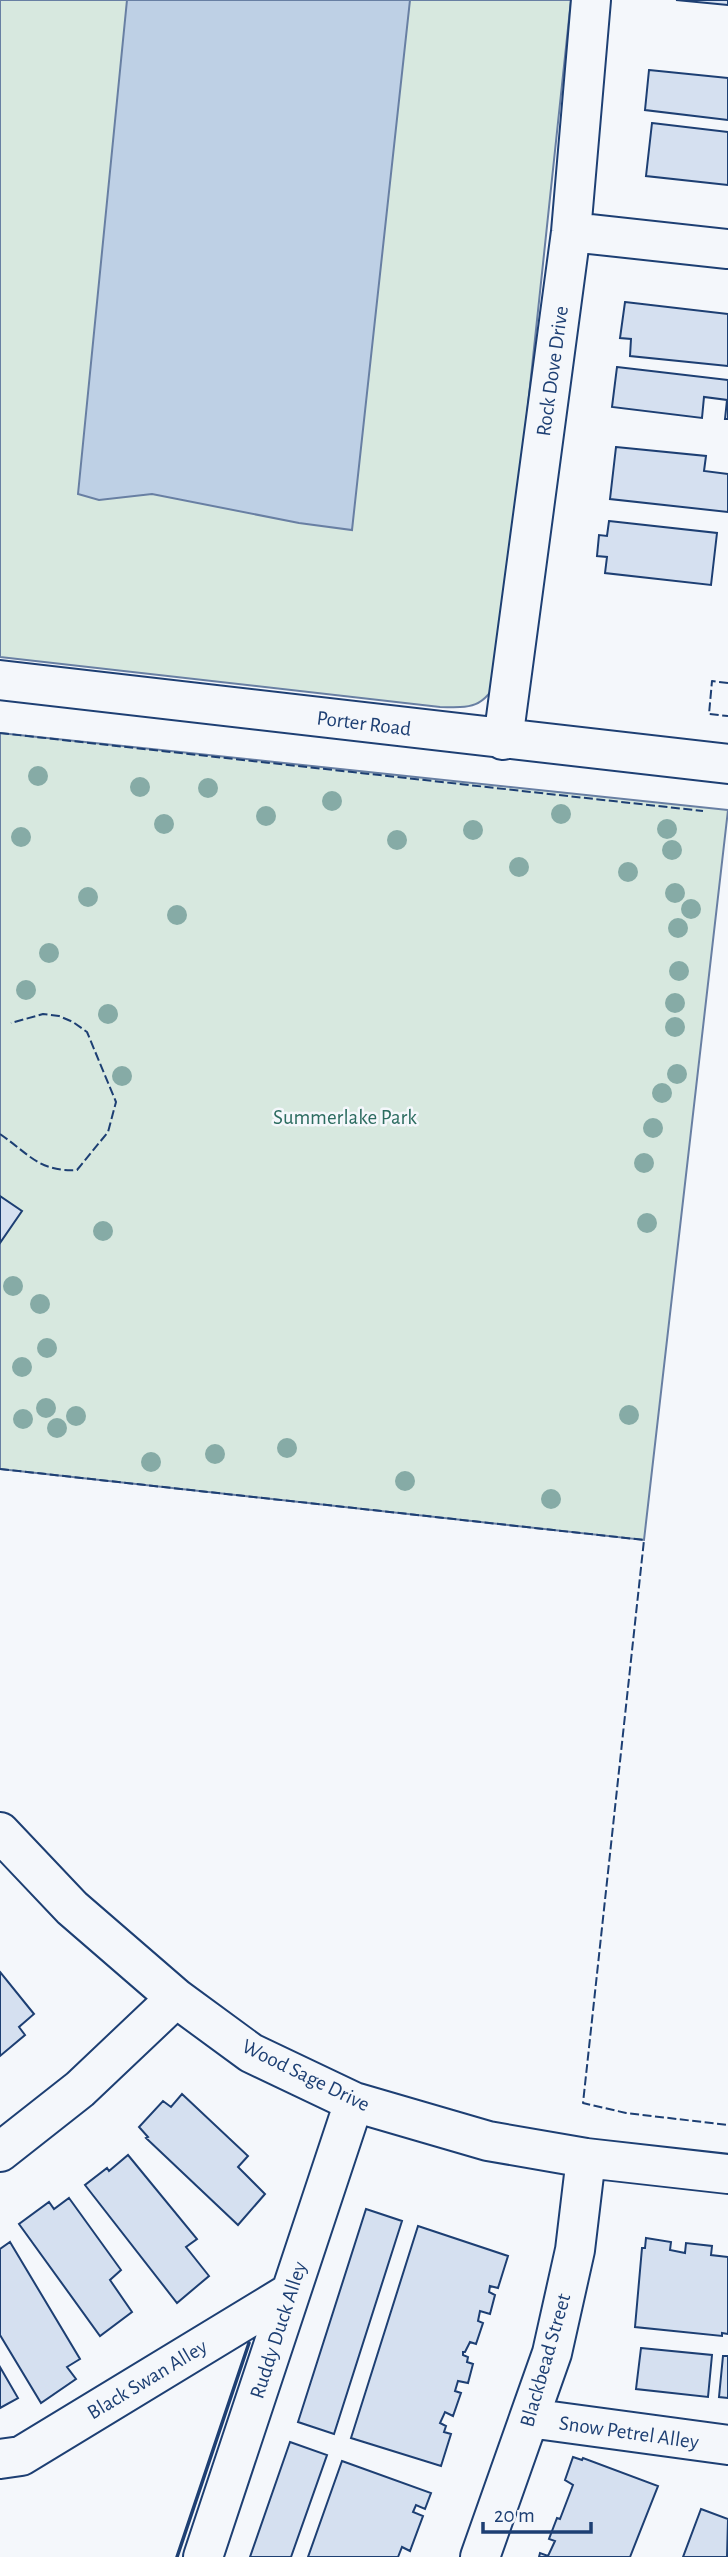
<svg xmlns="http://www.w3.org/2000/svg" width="728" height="2557" viewBox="0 0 728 2557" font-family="'Alegreya Sans',sans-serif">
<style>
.green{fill:#d7e8df;stroke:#687fa3;stroke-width:2}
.water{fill:#bed0e5;stroke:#687fa3;stroke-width:2}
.building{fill:#d5e0f0;stroke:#1d3f73;stroke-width:2}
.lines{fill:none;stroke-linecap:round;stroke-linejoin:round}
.minor-casing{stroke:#1d3f73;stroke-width:42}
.minor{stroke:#f4f7fb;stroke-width:38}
.fence{stroke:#1d3f73;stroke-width:2;stroke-dasharray:9 3.5;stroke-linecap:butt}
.wall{stroke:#1d3f73;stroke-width:3.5}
.tree{fill:#86aba6}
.labels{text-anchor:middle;stroke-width:5;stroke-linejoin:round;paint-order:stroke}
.street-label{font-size:21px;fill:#1d3f73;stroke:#f4f7fb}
.park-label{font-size:21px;fill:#2c6c60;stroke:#f4f7fb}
</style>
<rect width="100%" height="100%" fill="#f4f7fb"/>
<!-- green -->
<path class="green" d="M 0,0 L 571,0 L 499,678 C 484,708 471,708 440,707 L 0,657 Z
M 0,733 L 728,810 L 644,1540 L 0,1469 Z"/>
<!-- water -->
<path class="water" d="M 127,0 L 410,0 L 352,530 L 299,523 L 152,494 L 99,500 L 78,494 Z"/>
<!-- building -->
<path class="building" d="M 676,0 L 728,0 L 728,5 Z
M 649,70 L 728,78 L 728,120 L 645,110 Z
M 652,123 L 728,132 L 728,185 L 646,176 Z
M 625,302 L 728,314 L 728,366 L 630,356 L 631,339 L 620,338 Z
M 617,367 L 728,380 L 728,419 L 725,419 L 727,400 L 704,397 L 702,418 L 612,407 Z
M 616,447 L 706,456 L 704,471 L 728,474 L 728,512 L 610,499 Z
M 609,521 L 717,533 L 711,585 L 605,573 L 607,557 L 597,556 L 599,535 L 607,536 Z
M 0,1196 L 22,1211 L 0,1243 Z
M 0,1972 L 34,2014 L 19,2027 L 25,2035 L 0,2056 Z
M 182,2094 L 248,2156 L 238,2167 L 265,2194 L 238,2225 L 146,2138 L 148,2137 L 139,2127 L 163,2101 L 171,2107 Z
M 128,2155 L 197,2239 L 186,2247 L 209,2276 L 177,2303 L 85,2185 L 107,2168 L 109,2171 Z
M 69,2198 L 121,2270 L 110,2280 L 132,2312 L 100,2336 L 19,2224 L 49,2202 L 54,2209 Z
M 366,2209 L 402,2221 L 334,2434 L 298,2422 Z
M 418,2226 L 508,2256 L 498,2288 L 490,2286 L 489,2292 L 495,2295 L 490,2314 L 480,2311 L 478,2321 L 483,2323 L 476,2344 L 470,2342 L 465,2352 L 463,2352 L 463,2355 L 468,2357 L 467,2362 L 473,2364 L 468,2383 L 458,2381 L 455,2391 L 461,2393 L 453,2416 L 445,2412 L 440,2423 L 446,2426 L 444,2432 L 451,2434 L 441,2466 L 351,2438 Z
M 646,2238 L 671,2242 L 670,2250 L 685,2253 L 686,2243 L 712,2246 L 711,2255 L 728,2257 L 728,2334 L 722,2333 L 722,2336 L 635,2327 L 642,2248 L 645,2248 Z
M 10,2242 L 80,2359 L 67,2367 L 76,2379 L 41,2403 L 0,2335 L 0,2249 Z
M 641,2348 L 712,2355 L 708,2397 L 636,2389 Z
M 723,2356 L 728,2356 L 728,2398 L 719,2397 Z
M 0,2367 L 18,2398 L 0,2408 Z
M 290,2442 L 327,2455 L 291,2557 L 250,2557 Z
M 573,2457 L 582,2460 L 583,2458 L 658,2486 L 630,2557 L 539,2557 L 540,2553 L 548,2556 L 555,2541 L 549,2539 L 557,2518 L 560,2519 L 573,2485 L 565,2480 Z
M 342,2461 L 431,2493 L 425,2509 L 416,2505 L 413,2512 L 423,2516 L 410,2551 L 402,2547 L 398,2557 L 308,2557 Z
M 701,2509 L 728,2519 L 727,2557 L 683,2557 Z"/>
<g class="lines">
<!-- minor casing -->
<g class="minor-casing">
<path id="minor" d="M 571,232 L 728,249
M 0,680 L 728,764
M 503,740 L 571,232 L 591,0
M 0,1832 L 72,1908 L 176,1998 L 251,2053 L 354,2102 L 488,2141 L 586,2158 L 728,2174
M 0,2152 L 80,2089 L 176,1998
M 529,2418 L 728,2445
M 0,2459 L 21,2456 L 291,2292
M 203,2557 L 354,2102
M 480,2557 L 552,2353 L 575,2250 L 586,2158"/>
</g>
<!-- minor -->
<use href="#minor" class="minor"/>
<!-- fence -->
<path class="fence" d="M 728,683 L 712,681 L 709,714 L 728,716
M 0,733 L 703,811
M 0,1134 C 29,1154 39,1172 77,1170 L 108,1132 L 116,1102 L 87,1032 L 73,1022 L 59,1016 L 43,1014 L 11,1023
M 0,1469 L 644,1540 L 583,2103 L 626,2113 L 728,2125"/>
<!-- wall -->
<path class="wall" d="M 177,2557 L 249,2343"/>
</g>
<!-- trees -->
<g class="tree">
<circle cx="38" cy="776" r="10"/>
<circle cx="140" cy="787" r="10"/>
<circle cx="208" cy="788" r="10"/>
<circle cx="332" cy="801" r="10"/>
<circle cx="561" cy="814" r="10"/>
<circle cx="266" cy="816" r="10"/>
<circle cx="164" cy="824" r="10"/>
<circle cx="667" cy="829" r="10"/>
<circle cx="473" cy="830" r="10"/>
<circle cx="21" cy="837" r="10"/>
<circle cx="397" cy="840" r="10"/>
<circle cx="672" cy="850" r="10"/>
<circle cx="519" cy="867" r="10"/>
<circle cx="628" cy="872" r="10"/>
<circle cx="675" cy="893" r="10"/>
<circle cx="88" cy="897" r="10"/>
<circle cx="691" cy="909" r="10"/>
<circle cx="177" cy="915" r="10"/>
<circle cx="678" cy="928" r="10"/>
<circle cx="49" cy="953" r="10"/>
<circle cx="679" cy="971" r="10"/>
<circle cx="26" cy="990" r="10"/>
<circle cx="675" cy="1003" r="10"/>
<circle cx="108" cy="1014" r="10"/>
<circle cx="675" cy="1027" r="10"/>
<circle cx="677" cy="1074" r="10"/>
<circle cx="122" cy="1076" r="10"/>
<circle cx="662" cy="1093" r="10"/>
<circle cx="653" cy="1128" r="10"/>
<circle cx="644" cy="1163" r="10"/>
<circle cx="647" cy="1223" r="10"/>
<circle cx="103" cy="1231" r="10"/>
<circle cx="13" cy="1286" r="10"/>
<circle cx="40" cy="1304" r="10"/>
<circle cx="47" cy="1348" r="10"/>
<circle cx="22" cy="1367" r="10"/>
<circle cx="46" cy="1408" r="10"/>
<circle cx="629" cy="1415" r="10"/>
<circle cx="76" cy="1416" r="10"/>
<circle cx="23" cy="1419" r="10"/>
<circle cx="57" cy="1428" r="10"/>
<circle cx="287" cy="1448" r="10"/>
<circle cx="215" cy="1454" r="10"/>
<circle cx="151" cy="1462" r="10"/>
<circle cx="405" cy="1481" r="10"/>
<circle cx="551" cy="1499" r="10"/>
</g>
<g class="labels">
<!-- street labels -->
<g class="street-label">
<text transform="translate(552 371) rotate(-82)" y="7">Rock Dove Drive</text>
<text transform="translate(364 723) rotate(7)" y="7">Porter Road</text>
<text transform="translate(306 2075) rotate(26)" y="7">Wood Sage Drive</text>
<text transform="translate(278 2330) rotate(-72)" y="7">Ruddy Duck Alley</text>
<text transform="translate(545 2360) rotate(-74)" y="7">Blackbead Street</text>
<text transform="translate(147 2379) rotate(-31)" y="7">Black Swan Alley</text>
<text transform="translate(629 2432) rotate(8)" y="7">Snow Petrel Alley</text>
</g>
<!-- park labels -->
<g class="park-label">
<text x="345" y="1124">Summerlake Park</text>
</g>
</g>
<!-- scale -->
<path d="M483 2522v10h108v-10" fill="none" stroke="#1d3f73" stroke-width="3.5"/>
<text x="494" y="2522" font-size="21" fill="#1d3f73" stroke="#f4f7fb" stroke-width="5" paint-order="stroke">20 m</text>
</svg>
